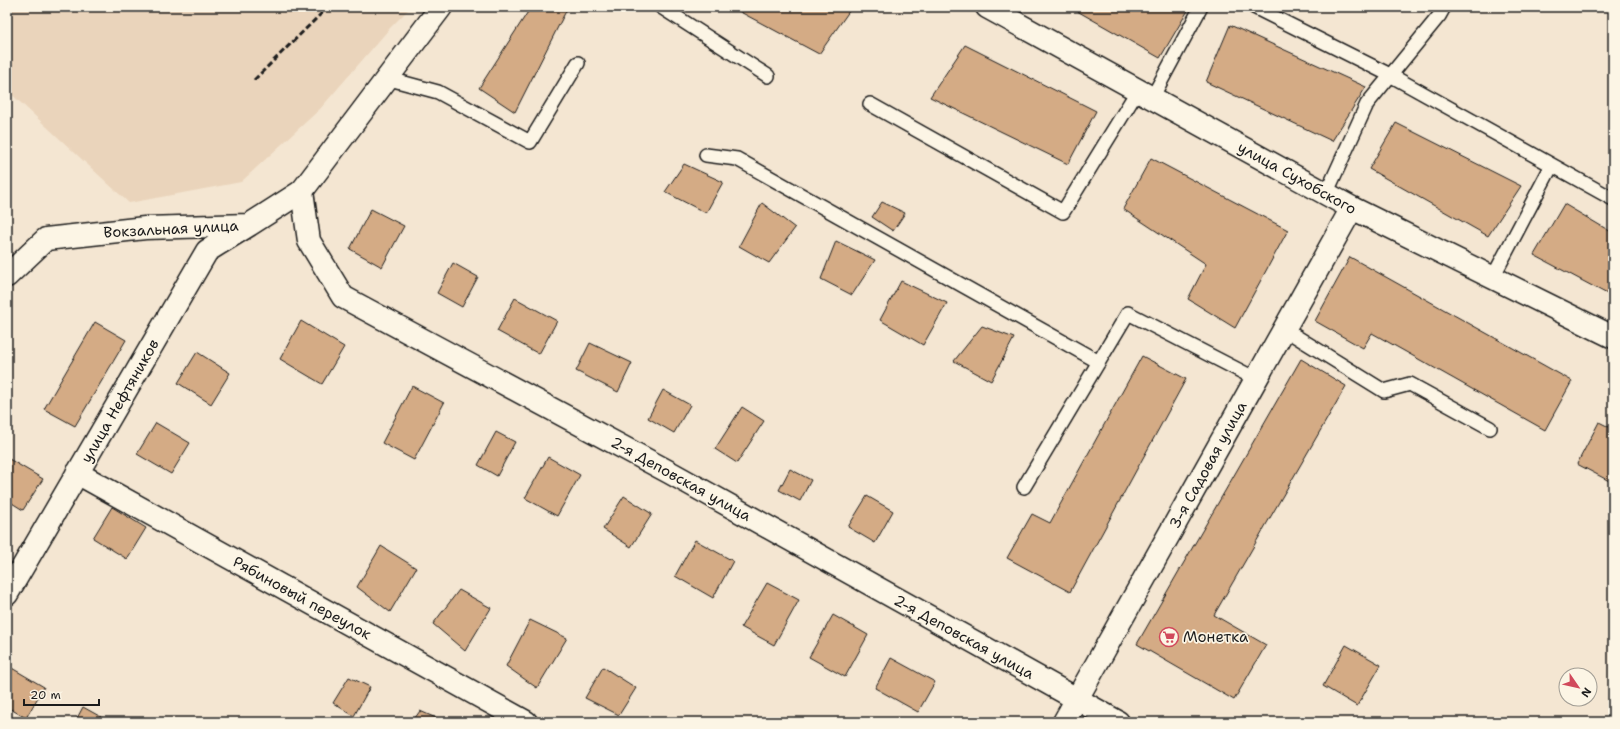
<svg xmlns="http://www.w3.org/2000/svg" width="1620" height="729" viewBox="0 0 1620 729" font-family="'Shantell Sans',sans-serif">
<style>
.built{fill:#ead4bb}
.building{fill:#d4ab85;stroke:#1c1c1c}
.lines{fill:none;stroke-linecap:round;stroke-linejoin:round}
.lane-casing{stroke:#1c1c1c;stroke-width:16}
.street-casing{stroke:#1c1c1c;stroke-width:25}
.secondary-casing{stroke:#1c1c1c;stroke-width:25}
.lane{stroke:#fcf5e5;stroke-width:13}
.street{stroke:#fcf5e5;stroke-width:22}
.secondary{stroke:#fcf5e5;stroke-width:22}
.rail{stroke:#1c1c1c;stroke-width:3;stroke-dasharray:6 3;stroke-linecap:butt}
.labels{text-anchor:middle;stroke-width:3.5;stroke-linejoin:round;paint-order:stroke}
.street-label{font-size:15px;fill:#1c1c1c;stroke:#fcf5e5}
.poi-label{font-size:15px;fill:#1c1c1c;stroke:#fcf5e5;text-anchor:start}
</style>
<rect width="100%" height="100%" fill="#f4e6d2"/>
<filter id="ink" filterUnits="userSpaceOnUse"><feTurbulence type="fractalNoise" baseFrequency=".025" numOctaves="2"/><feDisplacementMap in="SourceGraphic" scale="8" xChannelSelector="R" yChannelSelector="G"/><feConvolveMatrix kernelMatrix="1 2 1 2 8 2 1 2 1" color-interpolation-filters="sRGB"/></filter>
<g filter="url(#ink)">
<!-- built -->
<path class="built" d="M 7,7 L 411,7 L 390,28 L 320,109 L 241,182 L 129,203 L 7,90 Z"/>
<!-- building -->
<path class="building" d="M 531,7 L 568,7 L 515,112 L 479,88 Z
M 731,7 L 852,7 L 819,54 Z
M 1070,7 L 1190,7 L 1160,58 Z
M 1230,25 L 1366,87 L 1332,141 L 1206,82 Z
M 965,45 L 1096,111 L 1068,164 L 930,97 Z
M 1396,123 L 1521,186 L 1488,236 L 1369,169 Z
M 1151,158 L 1288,230 L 1235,328 L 1188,299 L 1206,264 L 1123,209 Z
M 684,164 L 723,182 L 706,213 L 665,192 Z
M 882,202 L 905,213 L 893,231 L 872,217 Z
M 762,203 L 795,228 L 769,263 L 739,246 Z
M 1564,204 L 1613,233 L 1613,297 L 1534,255 Z
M 371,209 L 404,226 L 382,267 L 350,249 Z
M 836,241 L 875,260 L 852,295 L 821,279 Z
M 1350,257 L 1572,381 L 1545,430 L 1372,333 L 1363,348 L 1315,321 Z
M 453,263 L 478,277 L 462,307 L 437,293 Z
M 901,281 L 947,303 L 923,345 L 880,320 Z
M 515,298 L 557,321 L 539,354 L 497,331 Z
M 301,321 L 344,347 L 322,384 L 280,359 Z
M 95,322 L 126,340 L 75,426 L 44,409 Z
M 982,326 L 1014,338 L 991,381 L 954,361 Z
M 590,343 L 632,363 L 618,392 L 576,371 Z
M 197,352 L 230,373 L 211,404 L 178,383 Z
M 1142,356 L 1186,379 L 1070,592 L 1007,558 L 1032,514 L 1050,523 Z
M 1301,359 L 1346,386 L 1214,615 L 1266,645 L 1234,700 L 1137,644 Z
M 412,386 L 444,403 L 414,460 L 382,443 Z
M 663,390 L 690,405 L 674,433 L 648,418 Z
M 742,407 L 764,421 L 737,463 L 715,449 Z
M 1599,422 L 1613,429 L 1613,483 L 1577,464 Z
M 156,423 L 190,443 L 171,474 L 137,454 Z
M 496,432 L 515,442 L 497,476 L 478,465 Z
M 548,457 L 580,475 L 557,516 L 525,498 Z
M 9,459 L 43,479 L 23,510 L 7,500 L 7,462 Z
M 790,469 L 811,480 L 800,501 L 779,490 Z
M 624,496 L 652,514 L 631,547 L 603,529 Z
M 867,496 L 893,511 L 875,543 L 848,527 Z
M 112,507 L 146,528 L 127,559 L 93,538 Z
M 695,540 L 733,561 L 713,598 L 675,576 Z
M 381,546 L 416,568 L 390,612 L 357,587 Z
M 767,583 L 799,600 L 774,645 L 741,627 Z
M 459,590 L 491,608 L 465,651 L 433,624 Z
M 833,615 L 868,635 L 845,677 L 809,657 Z
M 530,620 L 567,638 L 537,688 L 506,666 Z
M 1346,645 L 1381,665 L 1357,706 L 1323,686 Z
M 891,658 L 935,682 L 918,712 L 875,688 Z
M 10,667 L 44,687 L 26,718 L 7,707 L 7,672 Z
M 603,667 L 636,688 L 619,715 L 585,698 Z
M 349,677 L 370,687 L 354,716 L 333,703 Z
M 83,707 L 110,722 L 75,722 Z
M 420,711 L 445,722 L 412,722 Z"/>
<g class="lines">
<!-- lane casing -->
<g class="lane-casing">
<path id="lane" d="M 661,7 L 768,76
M 1254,7 L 1390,75 L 1613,199
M 386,78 L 438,92 L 530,142 L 578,63
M 1152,98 L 1201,7
M 870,104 L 1063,212 L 1138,90
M 706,155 L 737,159 L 1099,362
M 1326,194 L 1367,104 L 1439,16 L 1444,7
M 1493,277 L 1552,165
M 1284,329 L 1384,391 L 1410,384 L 1490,428
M 1024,487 L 1128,313 L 1256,379"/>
</g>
<!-- street casing -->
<g class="street-casing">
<path id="street" d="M 7,276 L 46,239 L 145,228 L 249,225 L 302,191
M 77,473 L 526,722
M 7,594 L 207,251 L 249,225
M 1064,722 L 1352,208"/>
</g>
<!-- secondary casing -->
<g class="secondary-casing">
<path id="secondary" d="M 441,7 L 302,191 L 309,241 L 343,297 L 669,472 L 1118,722
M 987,7 L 1352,208 L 1613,337"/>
</g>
<!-- lane -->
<use href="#lane" class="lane"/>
<!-- street -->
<use href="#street" class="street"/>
<!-- secondary -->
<use href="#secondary" class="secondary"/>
<!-- rail -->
<path class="rail" d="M 254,80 L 328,7"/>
</g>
</g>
<!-- icons -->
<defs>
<g id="supermarket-ring" transform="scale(1)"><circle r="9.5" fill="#fcf5e5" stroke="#d1495b" stroke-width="1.5"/><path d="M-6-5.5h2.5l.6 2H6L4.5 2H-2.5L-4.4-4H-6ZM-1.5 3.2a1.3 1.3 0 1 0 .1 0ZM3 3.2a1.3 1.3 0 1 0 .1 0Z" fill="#d1495b"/></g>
</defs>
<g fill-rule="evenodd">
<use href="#supermarket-ring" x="1169" y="637"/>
</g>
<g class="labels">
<!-- street labels -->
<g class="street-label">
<text transform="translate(1297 178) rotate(29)" y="5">улица Сухобского</text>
<text transform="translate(171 229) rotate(-3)" y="5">Вокзальная улица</text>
<text transform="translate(120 401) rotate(-60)" y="5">улица Нефтяников</text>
<text transform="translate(1208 465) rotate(-61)" y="5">3-я Садовая улица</text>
<text transform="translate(681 479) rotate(29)" y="5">2-я Деповская улица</text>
<text transform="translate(302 598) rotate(29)" y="5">Рябиновый переулок</text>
<text transform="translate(964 637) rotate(29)" y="5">2-я Деповская улица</text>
</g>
<!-- poi labels -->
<g class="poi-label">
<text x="1183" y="642">Монетка</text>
</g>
</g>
<!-- margin -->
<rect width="1620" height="729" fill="none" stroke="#fcf5e5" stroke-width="24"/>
<rect x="12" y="12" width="1596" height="705" fill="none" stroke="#1c1c1c" stroke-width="1.5" filter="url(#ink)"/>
<!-- north arrow -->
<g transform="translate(1578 687) rotate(124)"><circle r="19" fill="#fcf5e5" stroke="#a29e95"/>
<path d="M0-3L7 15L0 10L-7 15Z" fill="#d1495b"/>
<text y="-6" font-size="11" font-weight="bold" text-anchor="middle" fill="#1c1c1c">N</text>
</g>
<!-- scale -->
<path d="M24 699v6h75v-6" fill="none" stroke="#1c1c1c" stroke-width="2"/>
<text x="30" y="699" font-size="12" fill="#1c1c1c" stroke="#fcf5e5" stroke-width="3" paint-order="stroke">20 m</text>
</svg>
